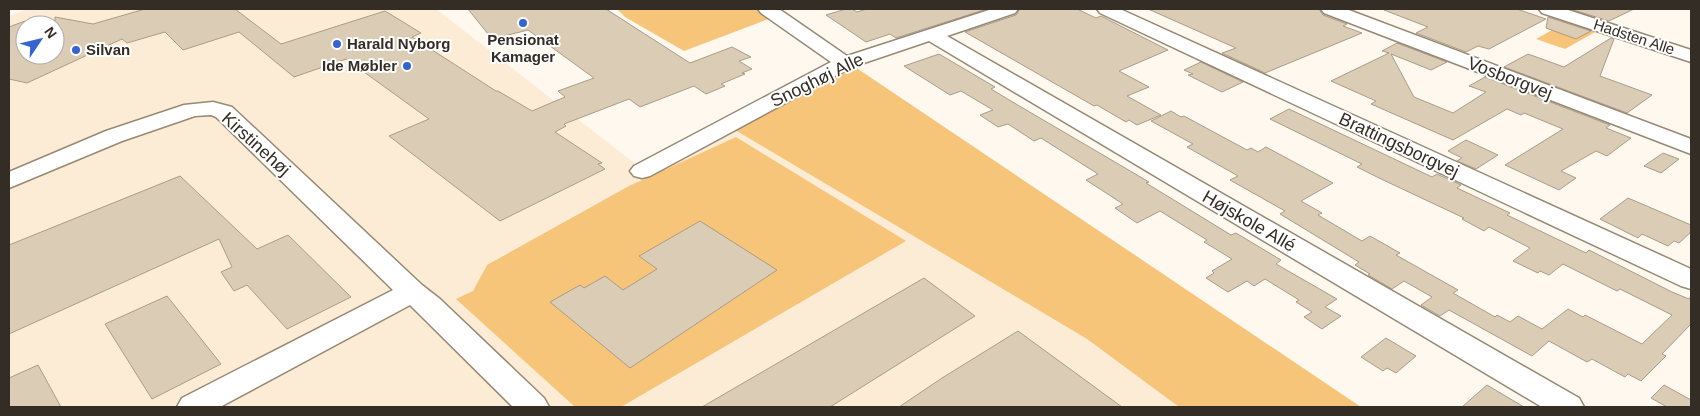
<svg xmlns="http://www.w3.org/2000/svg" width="1700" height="416" viewBox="0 0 1700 416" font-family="Helvetica,sans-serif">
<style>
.built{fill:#fcecd5;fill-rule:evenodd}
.green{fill:#f7c57a}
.building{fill:#dbccb6;stroke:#ab9c87}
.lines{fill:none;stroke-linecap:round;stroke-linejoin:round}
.minor-casing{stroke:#978974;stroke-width:3}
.minor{fill:#fff;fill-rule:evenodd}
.poi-dot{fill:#3463d2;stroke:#fff;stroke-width:2}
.labels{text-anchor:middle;stroke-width:4;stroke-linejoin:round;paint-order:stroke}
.far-street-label{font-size:15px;fill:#332d25;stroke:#fff}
.far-poi-label{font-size:15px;font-weight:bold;fill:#332d25;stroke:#fff;text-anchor:start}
.street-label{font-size:18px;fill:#332d25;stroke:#fff}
</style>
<rect width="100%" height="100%" fill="#fef8ef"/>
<!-- built -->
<path class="built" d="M 28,9 L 436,9 L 647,173 L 735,130 L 1087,339 L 1179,407 L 9,407 L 9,16 ZM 25,25 L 55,25 L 55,55 L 25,55 Z"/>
<!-- green -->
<path class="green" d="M 617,9 L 756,9 L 771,18 L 684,51 L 625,17 Z
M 1570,20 L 1599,30 L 1565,49 L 1536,39 Z
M 855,67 L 1361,407 L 1179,407 L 1087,339 L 735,130 Z
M 736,137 L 906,241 L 621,407 L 575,407 L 456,299 L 473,291 L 487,265 L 629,186 Z"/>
<!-- building -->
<path class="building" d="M 145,9 L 235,9 L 281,44 L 385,11 L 421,33 L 412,37 L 496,91 L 498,91 L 532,111 L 565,97 L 558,91 L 594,78 L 528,30 L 492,39 L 468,9 L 606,9 L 690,63 L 732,47 L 751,57 L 739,61 L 752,69 L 742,73 L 745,74 L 721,84 L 725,86 L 706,94 L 694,86 L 640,107 L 629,99 L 564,124 L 566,126 L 555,132 L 602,163 L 598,164 L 605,169 L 500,221 L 389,136 L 429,119 L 346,59 L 294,77 L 239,32 L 183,50 L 165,32 L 127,43 L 122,39 L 27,83 L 9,79 L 9,27 L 25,21 L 25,55 L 55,55 L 55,17 L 93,24 Z
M 846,9 L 852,9 L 857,12 L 867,9 L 987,9 L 896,38 L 890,34 L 866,42 L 826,15 Z
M 1020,9 L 1077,9 L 1096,18 L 1101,16 L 1168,50 L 1119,71 L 1149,87 L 1127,96 L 1161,115 L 1137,125 L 1129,120 L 1126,122 L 1097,105 L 1094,106 L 965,32 L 1016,15 Z
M 1148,9 L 1319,9 L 1323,15 L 1347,24 L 1343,26 L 1362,33 L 1265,73 L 1222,53 L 1236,48 Z
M 1385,9 L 1517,9 L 1546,19 L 1489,49 L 1478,46 L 1466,52 L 1416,33 L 1428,27 L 1384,10 Z
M 1570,9 L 1634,9 L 1609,21 Z
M 1548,17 L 1591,31 L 1576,39 L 1546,28 Z
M 1611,38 L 1614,39 L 1600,76 L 1652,95 L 1627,113 L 1504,67 L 1528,54 L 1564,67 Z
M 1397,43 L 1447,62 L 1431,70 L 1391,54 L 1414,97 L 1453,113 L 1486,92 L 1469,86 L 1485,77 L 1610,125 L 1606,128 L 1631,138 L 1607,156 L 1596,151 L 1561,171 L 1576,178 L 1559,190 L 1505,165 L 1563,129 L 1524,113 L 1521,115 L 1507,109 L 1453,140 L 1371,104 L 1376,101 L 1331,81 L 1389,53 L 1382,51 Z
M 939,54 L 995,87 L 991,89 L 1016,104 L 1149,182 L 1146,183 L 1231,235 L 1236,233 L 1281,260 L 1276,264 L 1337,299 L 1325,307 L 1341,316 L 1322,329 L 1304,317 L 1312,312 L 1296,302 L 1299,300 L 1265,279 L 1254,286 L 1247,281 L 1228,292 L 1206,278 L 1214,273 L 1212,271 L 1232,259 L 1204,242 L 1207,240 L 1160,211 L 1137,223 L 1115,208 L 1123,204 L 1086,180 L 1098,174 L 1041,138 L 1034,141 L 1008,124 L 998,127 L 980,115 L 993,110 L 961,91 L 950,95 L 904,66 Z
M 1201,62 L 1243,82 L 1222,92 L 1188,75 L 1193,74 L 1184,70 Z
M 1289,109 L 1432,177 L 1437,174 L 1461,185 L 1457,188 L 1510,213 L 1507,215 L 1586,253 L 1589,250 L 1672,292 L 1689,299 L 1691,296 L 1691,324 L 1662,354 L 1666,356 L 1641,381 L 1628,374 L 1625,377 L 1592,359 L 1587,362 L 1549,341 L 1532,356 L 1449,310 L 1440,316 L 1421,305 L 1432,297 L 1404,281 L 1392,289 L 1368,275 L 1370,274 L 1355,265 L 1359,262 L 1280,214 L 1285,211 L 1230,180 L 1238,176 L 1187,147 L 1193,144 L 1151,121 L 1171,111 L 1181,117 L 1184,116 L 1247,150 L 1251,148 L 1258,152 L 1266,147 L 1333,183 L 1301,201 L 1322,213 L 1318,215 L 1362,241 L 1370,236 L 1400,253 L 1396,255 L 1458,290 L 1453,293 L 1495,317 L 1497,315 L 1510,322 L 1518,316 L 1542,329 L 1568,309 L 1583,317 L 1585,315 L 1642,344 L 1672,315 L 1620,289 L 1617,291 L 1563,264 L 1549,275 L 1540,271 L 1538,273 L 1513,261 L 1530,248 L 1489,227 L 1484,231 L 1462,219 L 1464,218 L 1379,178 L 1357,167 L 1362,164 L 1270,119 Z
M 1466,140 L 1498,155 L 1476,169 L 1457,161 L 1462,158 L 1448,151 Z
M 1663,153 L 1679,159 L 1661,173 L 1644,166 Z
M 180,176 L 257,249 L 288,235 L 351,297 L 287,329 L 247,285 L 234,291 L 221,272 L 232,267 L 219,239 L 9,334 L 9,245 Z
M 1628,198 L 1691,225 L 1691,232 L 1679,243 L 1674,241 L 1668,246 L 1642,234 L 1638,238 L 1600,219 Z
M 700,221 L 777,270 L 630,368 L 550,302 L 580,285 L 584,288 L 605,276 L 623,290 L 657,269 L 639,256 Z
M 924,278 L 975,316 L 830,407 L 702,407 Z
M 167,296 L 221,364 L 152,399 L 105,324 Z
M 1018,331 L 1122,407 L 899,407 L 942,378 Z
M 1386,338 L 1416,356 L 1396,373 L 1387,368 L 1383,371 L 1361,357 Z
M 38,365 L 61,407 L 9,407 L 9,378 Z
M 1487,385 L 1524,407 L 1462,407 Z
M 1664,385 L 1691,400 L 1691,407 L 1667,407 L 1651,398 Z"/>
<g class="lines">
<!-- minor casing -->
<g class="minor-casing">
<path id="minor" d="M 758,9 L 779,9 L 847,56 L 992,9 L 1018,9 L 1015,13 L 947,36 L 1579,398 L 1584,407 L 1542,407 L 929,41 L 852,67 L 650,176 L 642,178 L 634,176 L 630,171 L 634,166 L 831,62 L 761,13 Z
M 1097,9 L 1120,9 L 1691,269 L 1691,289 L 1681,286 L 1100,13 Z
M 1321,9 L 1346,9 L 1691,139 L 1691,154 L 1324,13 Z
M 1539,9 L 1565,9 L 1691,50 L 1691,62 L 1542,13 Z
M 213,102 L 232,107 L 422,285 L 440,299 L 544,398 L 549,407 L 513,407 L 410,305 L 220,407 L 177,407 L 182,398 L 393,290 L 216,117 L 211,115 L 195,116 L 122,141 L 9,188 L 9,172 L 106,131 L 184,105 Z"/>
</g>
<!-- minor -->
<use href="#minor" class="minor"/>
</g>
<!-- markers -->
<g class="poi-dot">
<circle cx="523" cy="23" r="5"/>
<circle cx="337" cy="44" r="5"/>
<circle cx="76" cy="50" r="5"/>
<circle cx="407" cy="66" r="5"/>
</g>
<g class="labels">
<!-- far-street labels -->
<g class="far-street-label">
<text transform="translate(1634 37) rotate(18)" y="5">Hadsten Alle</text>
</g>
<!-- far-poi labels -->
<g class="far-poi-label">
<text x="523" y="45" text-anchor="middle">Pensionat<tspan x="523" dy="17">Kamager</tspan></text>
<text x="347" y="49">Harald Nyborg</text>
<text x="86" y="55">Silvan</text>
<text x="397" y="71" text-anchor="end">Ide Møbler</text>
</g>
<!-- street labels -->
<g class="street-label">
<text transform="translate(1510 78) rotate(21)" y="6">Vosborgvej</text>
<text transform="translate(817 80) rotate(-26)" y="6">Snoghøj Alle</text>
<text transform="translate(256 144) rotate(42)" y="6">Kirstinehøj</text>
<text transform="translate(1399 145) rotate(25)" y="6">Brattingsborgvej</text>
<text transform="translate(1249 221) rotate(30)" y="6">Højskole Allé</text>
</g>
</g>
<!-- border -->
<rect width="1700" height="416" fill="none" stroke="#332d25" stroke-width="20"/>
<!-- north arrow -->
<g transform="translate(40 40) rotate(55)"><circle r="24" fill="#ffffff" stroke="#adaba8"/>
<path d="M0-4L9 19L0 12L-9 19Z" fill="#3463d2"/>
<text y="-8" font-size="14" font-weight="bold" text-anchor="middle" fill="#332d25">N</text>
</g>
</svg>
